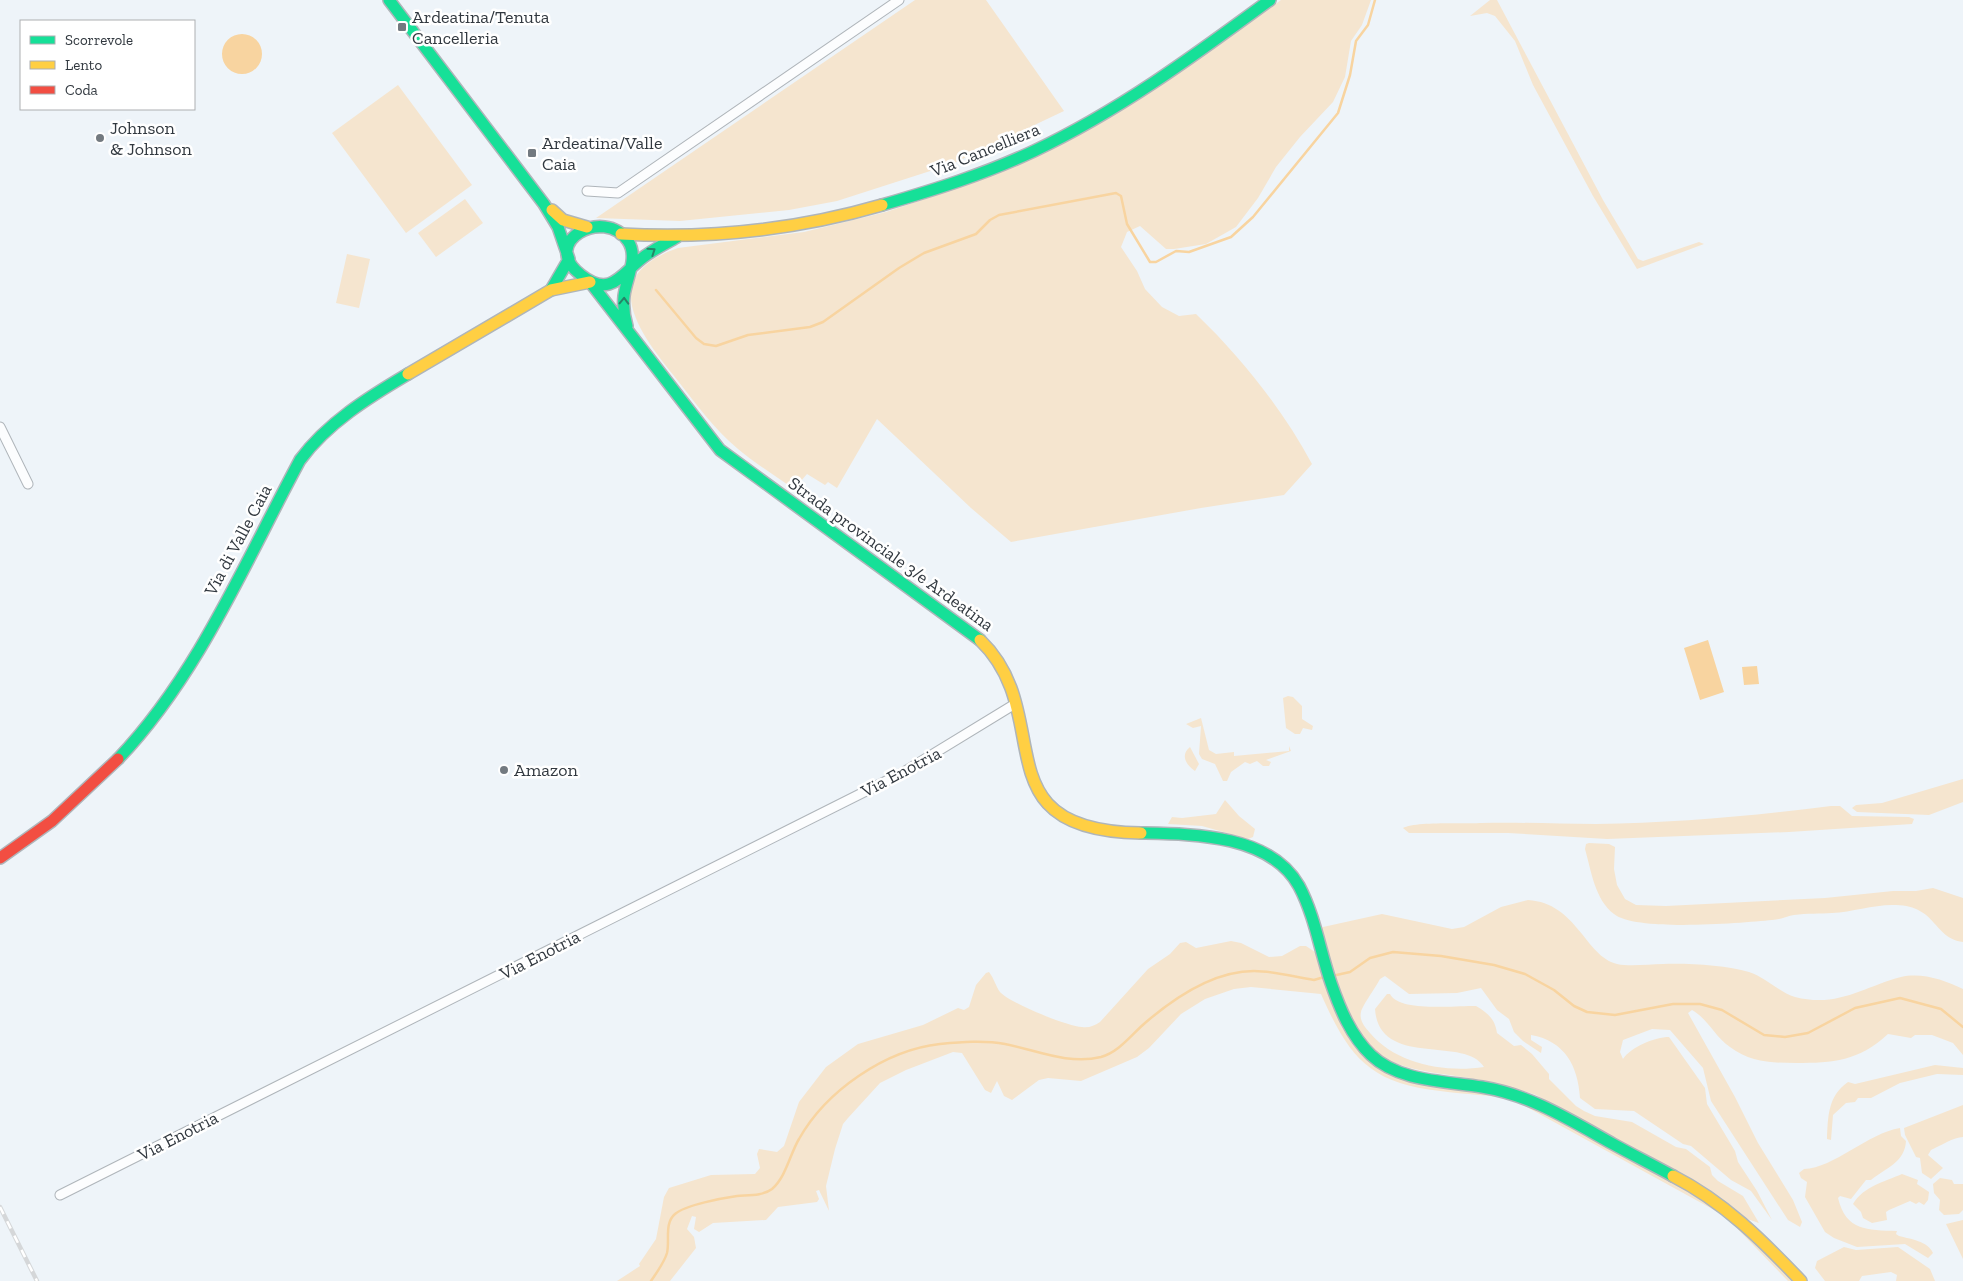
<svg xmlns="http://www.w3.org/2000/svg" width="1963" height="1281" viewBox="0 0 1963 1281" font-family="'Zilla Slab',serif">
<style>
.green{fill:#f5e5cf}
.water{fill:#f8d4a0}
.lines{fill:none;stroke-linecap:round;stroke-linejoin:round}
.stream{stroke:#f8d4a0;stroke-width:2.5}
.street-casing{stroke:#afb5ba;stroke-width:11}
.fast-casing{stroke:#afb5ba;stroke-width:14}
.slow-casing{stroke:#afb5ba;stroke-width:14}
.jam-casing{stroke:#afb5ba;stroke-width:14}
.street{stroke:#fcfdfe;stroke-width:9}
.fast{stroke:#16e098;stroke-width:11}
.slow{stroke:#ffcf43;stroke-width:11}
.jam{stroke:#f24e42;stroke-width:11}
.rail-casing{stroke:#d5d7d9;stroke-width:4.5}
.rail{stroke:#fff;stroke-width:2.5;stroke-dasharray:8;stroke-linecap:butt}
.oneway{stroke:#258467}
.poi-dot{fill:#737a80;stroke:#fff;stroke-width:2}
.labels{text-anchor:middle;stroke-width:5;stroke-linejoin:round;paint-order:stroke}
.poi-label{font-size:18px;fill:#31383f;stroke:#fff;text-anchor:start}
.street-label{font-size:18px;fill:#31383f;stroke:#fff}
</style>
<rect width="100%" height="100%" fill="#eef4f9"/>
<!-- green -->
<path class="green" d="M 915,0 L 986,0 L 1064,111 L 952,164 L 837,201 L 789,210 L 680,221 L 596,218 Z
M 1281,0 L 1371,0 L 1362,25 L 1351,41 L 1345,77 L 1333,102 L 1300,137 L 1276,167 L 1258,198 L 1236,227 L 1206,244 L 1174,249 L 1166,249 L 1140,226 L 1127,232 L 1121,247 L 1137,271 L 1145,289 L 1162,307 L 1179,316 L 1196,314 C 1241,357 1283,410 1312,464 L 1284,495 L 1201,508 L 1011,542 L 971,508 L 877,419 L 837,488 L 828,482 L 825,485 L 807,474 L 794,489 C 775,476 755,463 738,449 C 714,429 697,405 678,381 C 642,336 593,277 678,248 L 804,232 L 886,212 L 958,188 L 1030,158 L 1097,124 L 1223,42 Z
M 1490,0 L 1497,0 L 1603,200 L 1638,259 L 1643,261 L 1699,242 L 1704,244 L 1637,269 L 1593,196 L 1533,85 L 1515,41 L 1495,16 L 1487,13 L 1470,16 Z
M 398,85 L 472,185 L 406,233 L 332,133 Z
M 465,199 L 483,223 L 436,257 L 418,233 Z
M 347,254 L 370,259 L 359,308 L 336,303 Z
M 1288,696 L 1293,697 L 1302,706 L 1302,719 L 1313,726 L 1312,730 L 1303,728 L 1300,734 L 1295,734 L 1286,728 L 1283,698 Z
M 1201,718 L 1209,750 L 1216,754 L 1234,752 L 1234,756 L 1289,751 L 1289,746 L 1291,751 L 1266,760 L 1271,762 L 1269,766 L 1263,766 L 1257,761 L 1250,764 L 1245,762 L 1231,772 L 1227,781 L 1223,781 L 1215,764 L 1202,759 L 1199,754 L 1201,726 L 1193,728 L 1186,724 Z
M 1190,747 L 1199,764 L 1195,771 C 1186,765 1180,755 1190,747 Z
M 1963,779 L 1963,802 L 1929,815 L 1857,812 L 1852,808 L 1856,805 L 1882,803 Z
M 1225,800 L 1239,816 L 1255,829 L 1253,837 L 1248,839 L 1202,826 L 1168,824 L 1172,817 L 1182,818 L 1216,814 Z
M 1831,806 L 1840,806 L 1852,816 L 1909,817 L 1914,819 L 1912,824 L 1789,832 L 1607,839 L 1508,833 L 1409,833 L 1403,828 C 1415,821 1465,824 1482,823 C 1520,822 1558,824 1596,824 C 1675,823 1754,816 1831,806 Z
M 1589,843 L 1609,844 L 1615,847 L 1614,869 L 1617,885 L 1625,899 L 1636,905 L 1666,906 L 1825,898 L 1893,891 L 1916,891 L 1933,888 L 1963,898 L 1963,942 C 1933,938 1937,906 1896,905 C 1875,904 1853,912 1832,913 C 1820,914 1807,913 1794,915 C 1787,916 1780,920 1772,920 C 1741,923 1636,932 1614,914 C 1595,900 1591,870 1585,849 L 1586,844 Z
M 1528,900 C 1577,903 1585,956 1617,964 C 1631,967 1649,964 1663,964 C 1686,963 1726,965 1749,972 C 1765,977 1779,992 1795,997 C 1838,1008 1863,987 1901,977 C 1921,972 1945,980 1963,989 L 1963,1055 L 1953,1043 L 1932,1035 L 1915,1035 L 1911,1038 L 1888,1034 C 1859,1061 1833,1063 1796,1063 C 1771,1063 1750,1062 1730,1047 C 1715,1037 1708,1019 1692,1010 L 1688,1013 L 1735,1097 L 1758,1143 L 1793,1200 L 1802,1222 L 1800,1227 L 1788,1220 L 1711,1101 L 1703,1068 L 1670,1030 L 1652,1029 L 1623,1040 L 1620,1052 L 1623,1059 C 1631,1047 1655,1037 1669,1037 L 1705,1088 L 1707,1104 L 1735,1151 L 1738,1162 L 1757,1191 L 1772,1220 L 1751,1191 L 1731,1180 L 1691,1146 L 1683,1144 L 1634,1111 L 1595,1109 L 1580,1098 C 1578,1066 1565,1041 1531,1035 L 1531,1040 L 1542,1047 L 1541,1053 L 1523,1041 L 1514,1032 L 1509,1019 L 1497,1010 L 1481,988 L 1457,993 L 1409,994 L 1385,976 L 1380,979 C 1376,987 1362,1006 1361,1012 C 1359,1021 1365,1027 1370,1033 C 1396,1064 1445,1073 1484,1067 C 1465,1035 1379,1069 1375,1009 L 1387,994 L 1390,994 C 1400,1013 1457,1005 1476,1006 C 1488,1013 1495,1019 1497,1033 L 1514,1046 L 1521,1045 L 1532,1054 L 1549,1074 L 1549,1079 L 1576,1106 L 1584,1111 L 1595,1116 L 1632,1122 L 1676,1147 L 1686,1149 L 1710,1167 L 1712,1175 L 1718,1181 L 1743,1196 L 1759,1223 L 1747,1219 L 1536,1095 C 1515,1088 1495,1083 1473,1079 C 1440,1072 1389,1072 1366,1043 C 1341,1012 1332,967 1320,930 L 1323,927 L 1382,914 L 1452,929 L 1464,927 L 1501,907 Z
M 1231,941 L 1241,943 L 1269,957 L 1282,956 L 1300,946 L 1306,946 L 1318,954 L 1341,1026 L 1353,1045 L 1364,1057 L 1518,1099 L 1698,1194 L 1725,1211 L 1795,1281 L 1788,1281 L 1725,1216 L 1516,1101 C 1491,1094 1466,1095 1440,1091 C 1369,1083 1349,1057 1321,994 L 1251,987 L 1234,989 L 1205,999 L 1181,1014 L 1149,1048 L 1137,1057 L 1081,1081 L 1048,1078 L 1039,1080 L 1012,1100 L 1004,1096 L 997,1081 L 991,1093 L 985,1090 L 962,1053 L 953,1052 L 906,1070 L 880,1083 L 848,1118 L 843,1124 L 835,1149 L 826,1186 L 829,1211 L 819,1190 L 816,1191 L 819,1199 L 817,1202 L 778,1207 L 766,1220 L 713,1223 L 699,1232 L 694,1229 L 696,1217 L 692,1216 L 687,1229 L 694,1237 L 696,1248 L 670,1281 L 617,1281 L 640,1266 L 639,1264 L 656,1239 L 664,1197 L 669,1188 L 711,1175 L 755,1174 L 760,1168 L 757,1154 L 759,1149 L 777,1152 L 784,1146 L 799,1102 L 826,1067 L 858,1044 L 923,1025 L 958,1008 L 964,1010 L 969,1007 L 976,985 L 986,973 L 989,972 C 994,978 996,987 1000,992 C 1010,1003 1066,1026 1082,1027 C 1089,1028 1094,1026 1100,1022 L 1148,969 L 1170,954 L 1180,943 L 1186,942 L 1196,948 Z
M 1935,1065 L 1963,1068 L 1963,1075 L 1937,1074 L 1900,1083 L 1871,1098 L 1858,1098 L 1855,1102 L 1846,1103 L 1833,1115 L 1831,1140 L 1827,1139 C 1828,1116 1828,1096 1848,1082 L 1855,1084 Z
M 1963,1105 L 1963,1137 C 1954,1137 1940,1146 1931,1150 L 1928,1155 L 1943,1168 L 1931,1179 L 1922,1173 L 1920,1158 L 1916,1157 L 1905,1135 L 1904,1128 Z
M 1900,1128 L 1901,1136 L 1906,1141 C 1905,1162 1886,1168 1871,1180 L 1866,1180 L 1851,1199 L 1840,1196 L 1838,1198 C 1846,1231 1867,1230 1897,1231 L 1896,1234 L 1899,1236 C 1910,1239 1928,1241 1933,1253 L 1928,1258 L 1905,1244 L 1857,1247 L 1834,1238 L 1825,1232 L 1805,1197 L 1807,1182 L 1801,1178 L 1799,1173 L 1804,1169 C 1834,1168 1868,1133 1900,1128 Z
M 1902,1174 L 1918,1180 L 1917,1184 L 1929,1192 L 1928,1200 L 1924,1205 L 1919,1202 L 1916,1204 L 1910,1201 L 1889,1210 L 1886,1212 L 1887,1220 L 1872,1223 L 1863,1218 L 1861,1212 L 1853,1204 C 1864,1186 1884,1182 1902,1174 Z
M 1940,1178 L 1952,1180 L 1954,1184 L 1963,1184 L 1963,1210 L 1959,1214 L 1944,1215 L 1939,1210 L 1940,1200 L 1934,1193 L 1933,1184 Z
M 1963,1220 L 1963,1259 L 1946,1224 Z
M 1844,1247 L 1856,1250 L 1898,1247 L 1930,1269 L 1935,1281 L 1896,1281 L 1897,1275 L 1891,1272 L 1862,1276 L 1859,1281 L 1825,1281 L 1815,1268 L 1817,1261 Z"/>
<!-- water -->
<path class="water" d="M222 54a20 20 0 1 1 40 0a20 20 0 1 1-40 0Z
M 1708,640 L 1724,692 L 1700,700 L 1684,648 Z
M 1757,666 L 1759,684 L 1744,685 L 1742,667 Z"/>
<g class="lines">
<!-- stream -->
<path class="stream" d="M 656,290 L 696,338 L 704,344 L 716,346 L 748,335 L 810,327 L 823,322 L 899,268 L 924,253 L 976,234 L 990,220 L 999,215 L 1116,193 L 1121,196 L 1127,224 L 1150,262 L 1156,262 L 1176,251 L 1189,252 L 1231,237 L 1253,217 L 1338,113 L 1350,75 L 1356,41 L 1368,25 L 1375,0
M 1332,976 L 1350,972 L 1370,958 L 1393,952 L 1441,956 L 1494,965 L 1525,974 L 1554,990 L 1574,1006 L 1587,1012 L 1615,1015 L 1673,1004 L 1700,1004 L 1722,1010 L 1764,1035 L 1785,1037 L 1808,1033 L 1855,1008 L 1900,998 L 1941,1009 L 1963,1027
M 651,1281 C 657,1272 664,1263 667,1253 C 670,1241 664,1223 675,1214 C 685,1205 723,1198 737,1196 C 748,1195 763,1196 772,1189 C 786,1177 790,1154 799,1139 C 826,1091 885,1050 940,1044 C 961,1042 984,1040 1005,1044 C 1036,1050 1068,1065 1101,1057 C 1119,1052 1131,1035 1145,1023 C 1174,998 1214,971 1254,971 C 1274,971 1294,977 1314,980 L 1324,977"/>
<!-- street casing -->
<g class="street-casing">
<path id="street" d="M 587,191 L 618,193 L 899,0
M 0,427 L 28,484
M 60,1195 L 902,773 L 1015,704"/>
</g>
<!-- fast casing -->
<g class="fast-casing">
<path id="fast" d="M 389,0 L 544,204 L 558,227 L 569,259
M 882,205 C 934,190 985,174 1034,151 C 1119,111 1195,55 1270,0
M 590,282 L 720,450 L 980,640
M 551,290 L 569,259
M 627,326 C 624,316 623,306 624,296 C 626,279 639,257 628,241 C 604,206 538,242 581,275 C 610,298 621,275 641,259 C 652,250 665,244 677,237
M 118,759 C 199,674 245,562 300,460 C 327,423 369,397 408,374
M 1141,833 C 1192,834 1270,834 1299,886 C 1315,916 1320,951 1331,983 C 1340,1009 1351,1036 1371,1055 C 1399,1082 1447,1081 1482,1087 C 1531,1095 1570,1120 1613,1144 C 1633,1155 1653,1165 1673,1176"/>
</g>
<!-- slow casing -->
<g class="slow-casing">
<path id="slow" d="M 552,210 L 563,220 L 587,227
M 621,234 C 709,239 796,230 882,205
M 408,374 L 551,290 L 590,282
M 980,640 C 1059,716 977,831 1141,833
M 1673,1176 C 1724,1202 1762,1240 1801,1281"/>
</g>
<!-- jam casing -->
<g class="jam-casing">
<path id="jam" d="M 0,858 L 52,821 L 118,759"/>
</g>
<!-- street -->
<use href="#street" class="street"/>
<!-- fast -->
<use href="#fast" class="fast"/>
<!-- slow -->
<use href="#slow" class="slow"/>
<!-- jam -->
<use href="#jam" class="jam"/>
<!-- rail casing -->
<g class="rail-casing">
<path id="rail" d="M 0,1207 L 37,1281"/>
</g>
<!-- rail -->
<use href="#rail" class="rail"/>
</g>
<!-- one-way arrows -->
<defs><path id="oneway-chevron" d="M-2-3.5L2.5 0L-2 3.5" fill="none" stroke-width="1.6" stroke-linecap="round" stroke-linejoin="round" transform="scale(1.25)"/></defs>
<g class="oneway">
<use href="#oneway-chevron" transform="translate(652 251) rotate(-34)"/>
<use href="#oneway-chevron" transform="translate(624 301) rotate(-88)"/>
</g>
<!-- markers -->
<g class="poi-dot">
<rect x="397" y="22" width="10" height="10" rx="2.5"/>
<circle cx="100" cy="138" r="5"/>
<rect x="527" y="148" width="10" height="10" rx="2.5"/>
<circle cx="504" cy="770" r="5"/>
</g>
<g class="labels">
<!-- poi labels -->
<g class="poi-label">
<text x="412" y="23">Ardeatina/Tenuta<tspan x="412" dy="21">Cancelleria</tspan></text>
<text x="110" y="134">Johnson<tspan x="110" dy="21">&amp; Johnson</tspan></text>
<text x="542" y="149">Ardeatina/Valle<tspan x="542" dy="21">Caia</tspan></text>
<text x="514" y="776">Amazon</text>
</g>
<!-- street labels -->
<g class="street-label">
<text transform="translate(985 150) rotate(-22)" y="6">Via Cancelliera</text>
<text transform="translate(238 540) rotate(-62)" y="6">Via di Valle Caia</text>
<text transform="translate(891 554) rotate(36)" y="6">Strada provinciale 3/e Ardeatina</text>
<text transform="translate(901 772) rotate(-28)" y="6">Via Enotria</text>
<text transform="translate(540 955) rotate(-27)" y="6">Via Enotria</text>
<text transform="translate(178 1136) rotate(-27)" y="6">Via Enotria</text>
</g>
</g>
<!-- legend -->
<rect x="20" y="20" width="175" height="90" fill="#ffffff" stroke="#adafb2"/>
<rect x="30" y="36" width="25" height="8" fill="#16e098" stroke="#adafb2"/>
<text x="65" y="45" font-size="15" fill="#31383f">Scorrevole</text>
<rect x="30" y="61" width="25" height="8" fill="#ffcf43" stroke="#adafb2"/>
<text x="65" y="70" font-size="15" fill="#31383f">Lento</text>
<rect x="30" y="86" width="25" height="8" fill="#f24e42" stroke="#adafb2"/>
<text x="65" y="95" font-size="15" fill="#31383f">Coda</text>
</svg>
